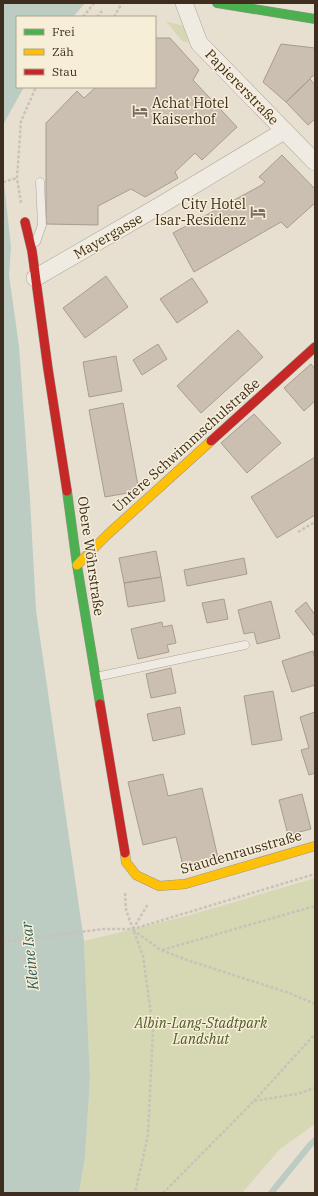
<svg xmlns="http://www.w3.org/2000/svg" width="318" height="1196" viewBox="0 0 318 1196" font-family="'IBM Plex Serif',serif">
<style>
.green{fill:#d6d7b3}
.water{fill:#bcccc2}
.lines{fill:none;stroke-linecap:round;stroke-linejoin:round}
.stream{stroke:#bcccc2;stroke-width:6}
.building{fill:#cbbfb2;stroke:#a89c90}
.lane-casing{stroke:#ada599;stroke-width:9}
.street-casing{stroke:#ada599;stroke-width:18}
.fast-casing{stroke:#9c958a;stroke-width:10}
.slow-casing{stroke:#9c958a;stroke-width:10}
.jam-casing{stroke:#9c958a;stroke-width:10}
.path{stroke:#c8c2b9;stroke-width:2.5;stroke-dasharray:3 2;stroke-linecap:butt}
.lane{stroke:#efebe3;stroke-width:8}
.street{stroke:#efebe3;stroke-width:17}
.fast{stroke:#4caf50;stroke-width:9}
.slow{stroke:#ffc107;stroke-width:9}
.jam{stroke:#c62828;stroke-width:9}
.labels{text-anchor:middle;stroke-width:3;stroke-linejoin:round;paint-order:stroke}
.street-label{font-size:14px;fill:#3d2e20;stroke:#f7eed8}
.poi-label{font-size:14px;fill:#3d2e20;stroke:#f7eed8;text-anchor:start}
.park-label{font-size:14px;font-style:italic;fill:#4d5a26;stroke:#f7eed8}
.water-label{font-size:15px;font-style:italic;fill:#2f5d5a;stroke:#f7eed8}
</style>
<rect width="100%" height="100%" fill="#e7e0d1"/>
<!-- green -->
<path class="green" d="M 166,21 L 183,26 L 189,43 L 182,41 Z
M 315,878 L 315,1124 L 280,1149 L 242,1193 L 79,1193 L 85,1157 L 90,1079 L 84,941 L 187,916 Z"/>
<!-- water -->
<path class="water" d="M 3,3 L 85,3 L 73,17 L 17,17 L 17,87 L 24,87 L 4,123 L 3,174 L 11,247 L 9,275 L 19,346 L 30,499 L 36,610 L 84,941 L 90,1079 L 85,1157 L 79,1193 L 3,1193 Z"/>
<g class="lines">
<!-- stream -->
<path class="stream" d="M 271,1193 L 310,1145 L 315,1140"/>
</g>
<!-- building -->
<path class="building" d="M 155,38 L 170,38 L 199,70 L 193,80 L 237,127 L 202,160 L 195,153 L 175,172 L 178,178 L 145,197 L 131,189 L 98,206 L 98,225 L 46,224 L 46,123 L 77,91 L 84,98 L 96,87 L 155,87 Z
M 281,44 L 315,48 L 315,76 L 312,76 L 310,79 L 286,102 L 263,82 Z
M 310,79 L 315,85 L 315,119 L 308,125 L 286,102 Z
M 282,155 L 315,189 L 315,203 L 287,228 L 281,222 L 194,272 L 173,233 L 260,186 L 265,182 L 259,177 Z
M 106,276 L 128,307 L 85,338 L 63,308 Z
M 192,278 L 208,302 L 177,323 L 160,299 Z
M 238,330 L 263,357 L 201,413 L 177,386 Z
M 158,344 L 167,359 L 142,375 L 133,360 Z
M 116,356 L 122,391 L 89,397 L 83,362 Z
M 311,364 L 315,369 L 315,401 L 304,411 L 284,388 Z
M 123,403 L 139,491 L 105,497 L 89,410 Z
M 254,414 L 281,443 L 247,473 L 221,443 Z
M 315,457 L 315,515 L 277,538 L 251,497 Z
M 156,551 L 161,577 L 124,583 L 119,558 Z
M 244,558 L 247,574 L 187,586 L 184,570 Z
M 161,577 L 165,601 L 128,607 L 124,583 Z
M 224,599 L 228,619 L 207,623 L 202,603 Z
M 271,601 L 280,638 L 257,644 L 254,632 L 244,634 L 238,610 Z
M 306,602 L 315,615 L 315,637 L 295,611 Z
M 162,622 L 163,627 L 172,625 L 176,643 L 167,645 L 169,652 L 138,659 L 131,629 Z
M 313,651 L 315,659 L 315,685 L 292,692 L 282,661 Z
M 171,668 L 176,693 L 151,698 L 146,674 Z
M 273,691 L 282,740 L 252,745 L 244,696 Z
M 180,707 L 185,734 L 153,741 L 147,714 Z
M 315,712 L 315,773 L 309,775 L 301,750 L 309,748 L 300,717 Z
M 163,774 L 168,796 L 202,788 L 218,858 L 183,866 L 176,837 L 143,845 L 128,782 Z
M 302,794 L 311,829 L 288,835 L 279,800 Z"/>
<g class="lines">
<!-- lane casing -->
<g class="lane-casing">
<path id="lane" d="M 36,242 L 42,225 L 40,182
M 96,677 L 245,645"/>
</g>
<!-- street casing -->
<g class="street-casing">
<path id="street" d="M 184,3 L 199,43 L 315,162
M 35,278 L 161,205 L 284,131"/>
</g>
<!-- fast casing -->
<g class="fast-casing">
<path id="fast" d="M 217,3 L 315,19
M 67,491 L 77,565 L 100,704"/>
</g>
<!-- slow casing -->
<g class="slow-casing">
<path id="slow" d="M 77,565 L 107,535 L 211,441
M 125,853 L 126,862 L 136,875 L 159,886 L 185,884 L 315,846"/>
</g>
<!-- jam casing -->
<g class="jam-casing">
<path id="jam" d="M 25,222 L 32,251 L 48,369 L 67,491
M 211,441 L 315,347
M 100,704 L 125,853"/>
</g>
<!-- path -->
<path class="path" d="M 83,17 L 94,3
M 97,17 L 102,11
M 114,17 L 122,3
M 3,182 L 17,178
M 21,203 L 17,178 L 21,121 L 36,87
M 298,532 L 315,522
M 125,893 L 126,910 L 143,956 L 153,1029 L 148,1135 L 135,1193
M 133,929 L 148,904
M 133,930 L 161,950 L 187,960 L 289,993 L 315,1004
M 3,942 L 103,929 L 133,929 L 315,874
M 162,950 L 315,906
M 254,1101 L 315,1034
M 163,1193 L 254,1101 L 297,1094 L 315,1088"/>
<!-- lane -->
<use href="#lane" class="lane"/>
<!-- street -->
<use href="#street" class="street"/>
<!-- fast -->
<use href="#fast" class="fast"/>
<!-- slow -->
<use href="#slow" class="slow"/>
<!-- jam -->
<use href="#jam" class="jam"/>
</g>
<!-- icons -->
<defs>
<g id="hotel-bare" transform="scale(1.2)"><path d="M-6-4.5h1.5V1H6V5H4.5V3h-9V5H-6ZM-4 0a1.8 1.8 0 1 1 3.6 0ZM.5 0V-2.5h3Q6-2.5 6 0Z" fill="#786c5e" stroke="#f7eed8" stroke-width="2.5" paint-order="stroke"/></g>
</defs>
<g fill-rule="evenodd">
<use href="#hotel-bare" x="140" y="111"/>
<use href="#hotel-bare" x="258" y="212"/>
</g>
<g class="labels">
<!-- street labels -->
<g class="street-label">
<text transform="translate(242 87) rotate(46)" y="5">Papiererstraße</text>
<text transform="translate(108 236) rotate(-30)" y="5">Mayergasse</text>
<text transform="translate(186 445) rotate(-42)" y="5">Untere Schwimmschulstraße</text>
<text transform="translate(91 556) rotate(82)" y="5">Obere Wöhrstraße</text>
<text transform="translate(241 852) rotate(-16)" y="5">Staudenrausstraße</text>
</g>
<!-- poi labels -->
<g class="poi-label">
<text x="152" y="108">Achat Hotel<tspan x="152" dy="16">Kaiserhof</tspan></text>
<text x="246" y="209" text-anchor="end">City Hotel<tspan x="246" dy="16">Isar-Residenz</tspan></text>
</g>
<!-- park labels -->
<g class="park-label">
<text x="201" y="1028">Albin-Lang-Stadtpark<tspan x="201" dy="16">Landshut</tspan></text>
</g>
<!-- water labels -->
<g class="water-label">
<text transform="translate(30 956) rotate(-96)" y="5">Kleine Isar</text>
</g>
</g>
<!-- border -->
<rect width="318" height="1196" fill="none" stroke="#3d2e20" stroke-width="8"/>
<!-- legend -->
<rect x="16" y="16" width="140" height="72" fill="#f7eed8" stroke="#ada18e"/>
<rect x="24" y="29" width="20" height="6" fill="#4caf50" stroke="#ada18e"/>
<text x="52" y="36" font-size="12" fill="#3d2e20">Frei</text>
<rect x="24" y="49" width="20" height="6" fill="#ffc107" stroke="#ada18e"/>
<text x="52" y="56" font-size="12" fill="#3d2e20">Zäh</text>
<rect x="24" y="69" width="20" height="6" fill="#c62828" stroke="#ada18e"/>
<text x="52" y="76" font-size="12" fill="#3d2e20">Stau</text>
</svg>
